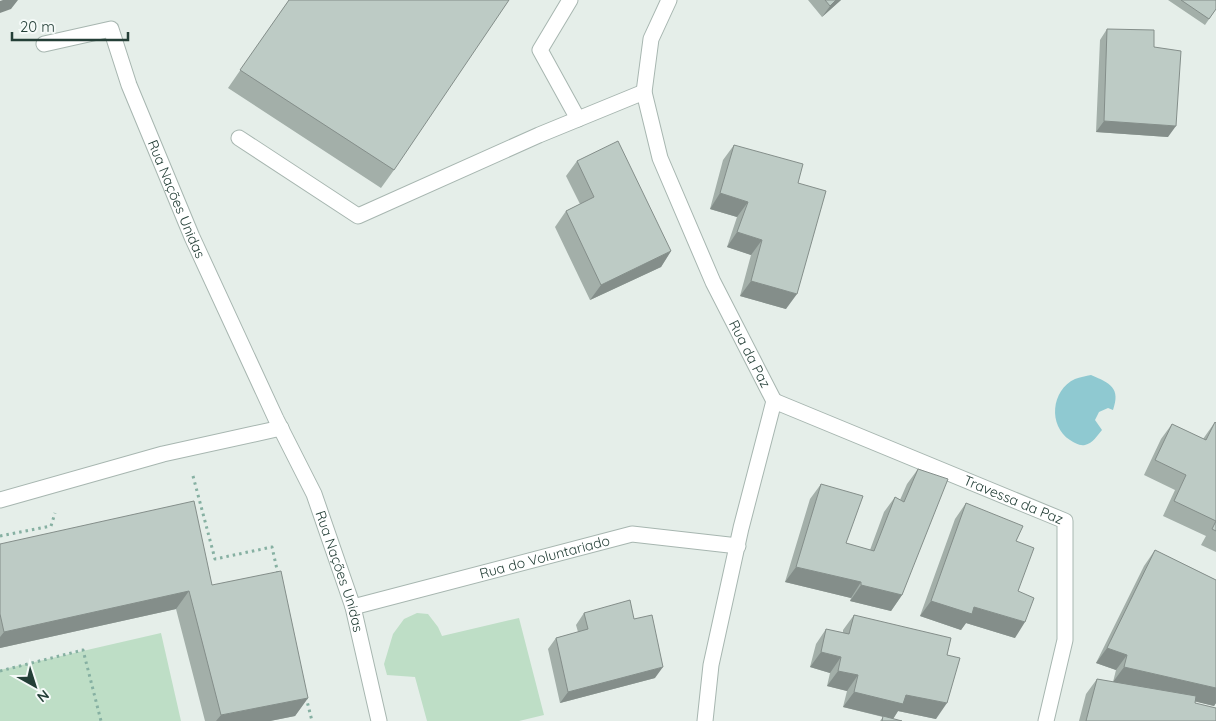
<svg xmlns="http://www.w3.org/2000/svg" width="1216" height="721" viewBox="0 0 1216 721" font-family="Quicksand,sans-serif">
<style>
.green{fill:#bedec6}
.water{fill:#8fc9d1}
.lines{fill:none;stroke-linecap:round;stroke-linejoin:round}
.minor-casing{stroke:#a7b6b0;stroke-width:17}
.path{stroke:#86b0a2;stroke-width:3;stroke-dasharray:2.5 4;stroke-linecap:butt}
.minor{stroke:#fff;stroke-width:15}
.wall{fill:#a3afa9}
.shaded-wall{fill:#848e8a}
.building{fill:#bdcbc5;stroke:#848e8a}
.labels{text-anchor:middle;stroke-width:4;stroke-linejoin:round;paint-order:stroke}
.street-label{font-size:14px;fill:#243f37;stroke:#f5faf8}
</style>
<rect width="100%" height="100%" fill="#e5eee9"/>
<!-- green -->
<path class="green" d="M 417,613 L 428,614 L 438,627 L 442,636 L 519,618 L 544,715 L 519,721 L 427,721 L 415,677 L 387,675 L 384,664 L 393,634 L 404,619 Z
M 161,633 L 181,721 L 0,721 L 0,670 Z"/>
<!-- water -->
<path class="water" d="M 1091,375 C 1110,383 1121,388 1113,410 L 1108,408 L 1099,412 L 1095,420 L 1102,430 C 1097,436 1093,443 1085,445 C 1079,446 1075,443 1070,440 C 1048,426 1051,390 1075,379 C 1080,377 1086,376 1091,375 Z"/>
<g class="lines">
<!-- minor casing -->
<g class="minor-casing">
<g id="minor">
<path d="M 570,0 L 540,50 L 578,119"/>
<path id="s1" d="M 669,0 L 651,39 L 644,92 L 660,158 L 713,282 L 774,401 L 741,528 L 711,665 L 705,721"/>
<path id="s2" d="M 44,44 L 111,29 L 129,85 L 192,237 L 276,419 L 314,494 L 353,607 L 379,721"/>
<path d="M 239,138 L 358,216 L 539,135 L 644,92"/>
<path id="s3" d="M 774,401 L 1065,521 L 1065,640 L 1046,721"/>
<path d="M 0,500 L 163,454 L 281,428"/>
<path id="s4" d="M 353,607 L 632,534 L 738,546"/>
</g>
</g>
<!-- path -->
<path class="path" d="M 193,476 L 215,559 L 272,547 L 278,574
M 0,536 L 51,526 L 55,513
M 0,671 L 83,650 L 101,721
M 306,697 L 312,721"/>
<!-- minor -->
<use href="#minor" class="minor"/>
</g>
<!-- wall -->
<path class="wall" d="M 289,0 L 394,170 L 381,188 L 228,88 Z
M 808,0 L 841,0 L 822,17 Z
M 1168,0 L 1216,0 L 1216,9 L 1205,25 Z
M 1107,29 L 1154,47 L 1168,137 L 1096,132 L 1100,40 Z
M 734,145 L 798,183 L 786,309 L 740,296 L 751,255 L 727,247 L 737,217 L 710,209 L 723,160 Z
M 577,161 L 671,251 L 661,267 L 590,300 L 555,227 L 566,211 L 580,204 L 566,176 Z
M 1215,422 L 1216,423 L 1216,552 L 1201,545 L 1206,536 L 1163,516 L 1175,490 L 1144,475 L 1161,439 L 1172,424 L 1203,439 Z
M 918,469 L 902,595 L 891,611 L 850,601 L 851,598 L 785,582 L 810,499 L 821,484 L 846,543 L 870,550 L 884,512 L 895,497 L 900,500 L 907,484 Z
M 966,503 L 1016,541 L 1018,591 L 1015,638 L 966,623 L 961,630 L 920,616 L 955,519 Z
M 0,544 L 212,585 L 308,698 L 295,716 L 270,721 L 205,721 L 176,609 L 0,648 Z
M 1155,550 L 1216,580 L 1216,703 L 1214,706 L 1195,701 L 1195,703 L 1216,721 L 1079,721 L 1086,694 L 1097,679 L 1113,682 L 1116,670 L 1096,663 L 1144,566 Z
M 584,613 L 634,619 L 655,678 L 560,703 L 548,649 L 556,638 L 578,632 L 576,625 Z
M 854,615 L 947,655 L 936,719 L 898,711 L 893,719 L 902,721 L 880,721 L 883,717 L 843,707 L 847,691 L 827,686 L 830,673 L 810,667 L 816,644 L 826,629 L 843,633 L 843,630 Z"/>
<!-- shaded-wall -->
<path class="shaded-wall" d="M 3,0 L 18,0 L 11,9 L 0,13 L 0,1 Z
M 836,0 L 841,0 L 822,17 L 830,6 Z
M 1104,121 L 1176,126 L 1168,137 L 1096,132 Z
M 720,193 L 748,202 L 737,217 L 710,209 Z
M 737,232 L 762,240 L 751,255 L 727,247 Z
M 671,251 L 661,267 L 590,300 L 601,285 Z
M 751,281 L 797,294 L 786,309 L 740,296 Z
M 796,567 L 861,582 L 851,598 L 785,582 Z
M 861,585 L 902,595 L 891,611 L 850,601 Z
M 189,591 L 176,609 L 0,648 L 0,637 L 4,632 Z
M 931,601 L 974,607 L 1025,622 L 1015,638 L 966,623 L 961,630 L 920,616 Z
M 1107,648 L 1127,655 L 1116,670 L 1096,663 Z
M 821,652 L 841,657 L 830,673 L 810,667 Z
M 663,667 L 655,678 L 560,703 L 568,692 Z
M 1124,667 L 1216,688 L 1216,703 L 1214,706 L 1113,682 Z
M 838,671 L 858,675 L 847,691 L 827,686 Z
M 854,692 L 906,695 L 947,703 L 936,719 L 898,711 L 893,719 L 843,707 Z
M 308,698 L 295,716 L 270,721 L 216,721 L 221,715 Z"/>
<!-- building -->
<path class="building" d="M 289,0 L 509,0 L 394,170 L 240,70 Z
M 825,0 L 836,0 L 830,6 Z
M 1181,0 L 1216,0 L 1216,9 L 1209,19 Z
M 1107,29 L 1154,30 L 1154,47 L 1181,51 L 1176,126 L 1104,121 Z
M 618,141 L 671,251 L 601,285 L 566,211 L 594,197 L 577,161 Z
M 734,145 L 803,164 L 798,183 L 826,191 L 797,294 L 751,281 L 762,240 L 737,232 L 748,202 L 720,193 Z
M 1215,422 L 1216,423 L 1216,521 L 1174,501 L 1186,475 L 1155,460 L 1172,424 L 1206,440 Z
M 918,469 L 948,479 L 902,595 L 861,585 L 861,582 L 796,567 L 821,484 L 863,496 L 846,543 L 874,551 L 895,497 L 904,502 Z
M 194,501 L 212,585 L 281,571 L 308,698 L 221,715 L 189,591 L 4,632 L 0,614 L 0,544 Z
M 966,503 L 1023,526 L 1016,541 L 1034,548 L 1018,591 L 1034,598 L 1025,622 L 974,607 L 972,614 L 931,601 Z
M 1216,521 L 1216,531 L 1212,529 Z
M 1155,550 L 1216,580 L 1216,688 L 1124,667 L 1127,655 L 1107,648 Z
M 630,600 L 634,619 L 652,615 L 663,667 L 568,692 L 556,638 L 588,629 L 584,613 Z
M 854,615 L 951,638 L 947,655 L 960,658 L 947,703 L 906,695 L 903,704 L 854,692 L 858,675 L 838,671 L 841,657 L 821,652 L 826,629 L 849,634 Z
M 1097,679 L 1196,696 L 1195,703 L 1216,708 L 1216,721 L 1086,721 Z
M 883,716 L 902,721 L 882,721 Z"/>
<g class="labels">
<!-- street labels -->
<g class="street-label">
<text dy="5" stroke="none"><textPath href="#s2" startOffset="251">Rua Nações Unidas</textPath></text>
<text dy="5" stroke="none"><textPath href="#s1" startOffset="380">Rua da Paz</textPath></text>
<text dy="5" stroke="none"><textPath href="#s3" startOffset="259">Travessa da Paz</textPath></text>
<text dy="5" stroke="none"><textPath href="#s4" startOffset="198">Rua do Voluntariado</textPath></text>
<text dy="5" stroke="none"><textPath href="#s2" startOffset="658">Rua Nações Unidas</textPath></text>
</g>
</g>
<!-- north arrow -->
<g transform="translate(35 686) rotate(141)" stroke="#f5faf8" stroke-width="4" paint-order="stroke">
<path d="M0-4L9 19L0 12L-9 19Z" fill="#243f37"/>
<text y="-8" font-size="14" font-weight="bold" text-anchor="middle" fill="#243f37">N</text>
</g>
<!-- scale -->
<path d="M12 32v8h116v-8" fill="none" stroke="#243f37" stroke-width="2.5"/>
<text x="20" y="32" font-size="15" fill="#243f37" stroke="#f5faf8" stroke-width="4" paint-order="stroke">20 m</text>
</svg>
